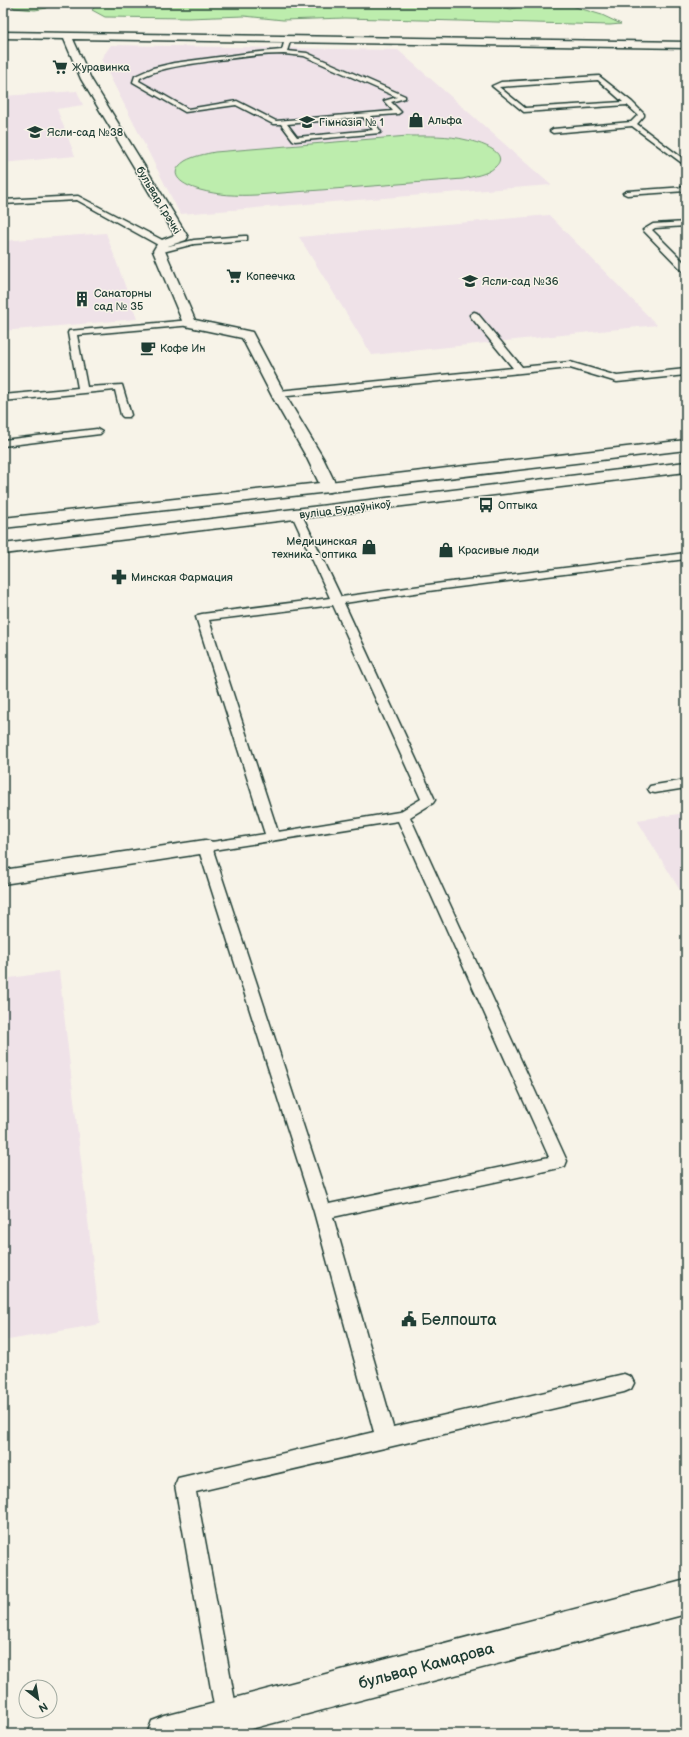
<svg xmlns="http://www.w3.org/2000/svg" width="689" height="1737" viewBox="0 0 689 1737" font-family="'Balsamiq Sans',sans-serif">
<style>
.built{fill:#efe2e8}
.green{fill:#bdedad;stroke:#6e9570}
.lines{fill:none;stroke-linecap:round;stroke-linejoin:round}
.service-casing{stroke:#1f3d34;stroke-width:3}
.minor-casing{stroke:#1f3d34;stroke-width:3}
.tertiary-casing{stroke:#1f3d34;stroke-width:3}
.service{fill:#f7f3e8;fill-rule:evenodd}
.minor{fill:#f7f3e8;fill-rule:evenodd}
.tertiary{fill:#f7f3e8;fill-rule:evenodd}
.labels{text-anchor:middle;stroke-width:3;stroke-linejoin:round;paint-order:stroke}
.far-poi-label{font-size:11px;fill:#1f3d34;stroke:#f7f3e8;text-anchor:start}
.far-street-label{font-size:11px;fill:#1f3d34;stroke:#f7f3e8}
.near-poi-label{font-size:16px;fill:#1f3d34;stroke:#f7f3e8;text-anchor:start}
.near-street-label{font-size:16px;fill:#1f3d34;stroke:#f7f3e8}
</style>
<rect width="100%" height="100%" fill="#f7f3e8"/>
<filter id="ink" filterUnits="userSpaceOnUse"><feTurbulence type="fractalNoise" baseFrequency=".025" numOctaves="2"/><feDisplacementMap in="SourceGraphic" scale="8" xChannelSelector="R" yChannelSelector="G"/><feConvolveMatrix kernelMatrix="1 2 1 2 8 2 1 2 1" color-interpolation-filters="sRGB"/></filter>
<g filter="url(#ink)">
<!-- built -->
<path class="built" d="M 111,45 L 398,50 L 551,185 L 180,214 L 101,59 Z
M 77,91 L 83,105 L 57,109 L 75,156 L 3,163 L 3,96 Z
M 549,215 L 657,325 L 372,355 L 299,237 Z
M 106,233 L 137,319 L 3,331 L 3,241 Z
M 686,813 L 686,900 L 637,820 Z
M 59,971 L 100,1324 L 3,1341 L 3,979 Z"/>
<!-- green -->
<path class="green" d="M 10,3 L 47,3 L 47,8 L 35,10 L 14,8 Z
M 98,3 L 484,4 L 511,9 L 519,7 L 572,6 L 602,15 L 621,24 L 610,25 L 345,18 L 283,20 L 244,16 L 188,18 L 105,17 L 92,10 Z
M 408,136 C 428,136 448,135 467,140 C 477,142 512,152 495,167 C 487,175 473,176 463,179 L 256,195 C 237,196 218,195 200,190 C 185,186 164,175 185,161 C 194,156 205,154 215,152 Z"/>
<g class="lines">
<!-- service casing -->
<g class="service-casing">
<path id="service" d="M 288,37 L 291,39 L 287,51 L 307,53 L 405,96 L 405,98 L 391,102 L 401,112 L 398,114 L 370,116 L 381,132 L 380,133 L 295,141 L 293,140 L 281,124 L 273,124 L 236,105 L 185,112 L 133,82 L 135,76 L 153,68 L 174,63 L 249,53 L 282,50 L 285,39 ZM 284,54 L 304,56 L 397,97 L 384,101 L 393,111 L 276,121 L 237,101 L 188,109 L 139,81 L 140,78 C 162,67 186,65 211,61 C 235,58 259,54 284,54 ZM 363,117 L 373,130 L 297,137 L 287,124 Z
M 599,76 L 632,102 L 644,114 L 644,116 L 637,124 L 686,161 L 686,166 L 632,126 L 553,133 L 550,131 L 553,129 L 631,122 L 638,115 L 627,105 L 524,112 L 492,86 L 501,82 ZM 598,80 L 623,102 L 525,108 L 499,87 Z
M 686,187 L 686,191 L 627,195 L 623,193 L 627,191 Z
M 78,196 L 166,242 L 167,244 L 166,246 L 160,246 L 77,200 L 3,204 L 3,200 Z
M 686,222 L 686,226 L 655,228 L 652,230 L 686,264 L 686,271 L 683,271 L 643,230 L 653,224 Z
M 244,236 L 247,236 L 247,240 L 194,244 L 159,253 L 155,251 L 156,249 L 194,240 Z
M 474,312 L 477,313 L 522,367 L 570,362 L 617,376 L 686,369 L 686,375 L 617,382 L 570,368 L 278,397 L 273,394 L 278,391 L 513,368 L 471,317 L 470,315 Z
M 190,320 L 193,321 L 194,323 L 193,325 L 77,335 L 87,387 L 122,385 L 131,415 L 129,417 L 123,417 L 121,415 L 115,390 L 3,401 L 3,395 L 78,388 L 68,333 L 69,331 Z
M 97,429 L 102,432 L 100,434 L 3,446 L 3,440 Z
M 297,512 L 302,515 L 341,597 L 443,583 L 686,553 L 686,559 L 443,589 L 344,603 L 435,800 L 433,803 L 410,817 L 567,1161 L 565,1166 L 559,1168 L 333,1217 L 393,1427 L 624,1374 L 631,1377 L 634,1383 L 631,1389 L 624,1392 L 196,1492 L 238,1717 L 235,1725 L 227,1728 L 219,1725 L 216,1717 L 175,1485 L 178,1478 L 374,1432 L 314,1212 L 198,847 L 200,844 L 205,843 L 265,834 L 196,617 L 198,615 L 202,614 L 330,598 L 292,515 ZM 333,605 L 421,799 L 399,812 L 278,832 L 209,620 ZM 398,821 L 549,1157 L 329,1204 L 213,850 Z
M 686,780 L 686,788 L 655,793 L 650,792 L 648,789 L 650,786 L 655,785 Z"/>
</g>
<!-- minor casing -->
<g class="minor-casing">
<path id="minor" d="M 680,3 L 686,3 L 686,9 L 683,8 Z
M 3,32 L 686,42 L 686,48 L 73,39 L 91,79 L 188,237 L 186,240 L 168,246 L 165,251 L 195,320 L 252,332 L 287,398 L 323,458 L 337,487 L 335,490 L 329,492 L 323,490 L 321,487 L 307,458 L 273,398 L 242,338 L 185,326 L 183,323 L 153,251 L 159,241 L 175,235 L 81,79 L 64,39 L 3,38 Z
M 205,840 L 213,842 L 216,847 L 213,852 L 3,884 L 3,870 Z
M 686,1580 L 686,1614 L 232,1734 L 147,1734 L 152,1721 L 165,1716 Z"/>
</g>
<!-- tertiary casing -->
<g class="tertiary-casing">
<path id="tertiary" d="M 686,440 L 686,450 L 329,492 L 3,528 L 3,518 L 329,482 Z
M 686,462 L 686,472 L 3,554 L 3,544 Z"/>
</g>
<!-- service -->
<use href="#service" class="service"/>
<!-- minor -->
<use href="#minor" class="minor"/>
<!-- tertiary -->
<use href="#tertiary" class="tertiary"/>
</g>
</g>
<!-- icons -->
<defs>
<g id="supermarket-bare" transform="scale(1.2)"><path d="M-6-5.5h2.5l.6 2H6L4.5 2H-2.5L-4.4-4H-6ZM-1.5 3.2a1.3 1.3 0 1 0 .1 0ZM3 3.2a1.3 1.3 0 1 0 .1 0Z" fill="#1f3d34" stroke="#f7f3e8" stroke-width="2.5" paint-order="stroke"/></g>
<g id="shop-bare" transform="scale(1.2)"><path d="M-5-2.5h2.3a2.7 3.5 0 0 1 5.4 0H5L5.5 6h-11ZM-1.5-2.5h3a1.5 2.3 0 0 0-3 0Z" fill="#1f3d34" stroke="#f7f3e8" stroke-width="2.5" paint-order="stroke"/></g>
<g id="school-bare" transform="scale(1.2)"><path d="M0-5L7-2L0 1L-7-2ZM-4 1L0 2.5L4 1V4Q0 6-4 4Z" fill="#1f3d34" stroke="#f7f3e8" stroke-width="2.5" paint-order="stroke"/></g>
<g id="building-bare" transform="scale(1.2)"><path d="M-4-6H4V6H1V3H-1V6H-4ZM-2.5-4.3h1.7v1.8h-1.7ZM.8-4.3h1.7v1.8H.8ZM-2.5-1h1.7V.8h-1.7ZM.8-1h1.7V.8H.8Z" fill="#1f3d34" stroke="#f7f3e8" stroke-width="2.5" paint-order="stroke"/></g>
<g id="cafe-bare" transform="scale(1.2)"><path d="M-5.5-4.5H6V0H3Q3 3.5 0 3.5H-2.5Q-5.5 3.5-5.5 0ZM3-3.2v2h1.7v-2ZM-6 4.5H4V6H-6Z" fill="#1f3d34" stroke="#f7f3e8" stroke-width="2.5" paint-order="stroke"/></g>
<g id="bus-bare" transform="scale(1.2)"><path d="M-5-6H5V4H4V6H2V4H-2V6H-4V4H-5ZM-3.5-4V0h7V-4ZM-3.5 1.2v1.5H-2V1.2ZM2 1.2v1.5H3.5V1.2Z" fill="#1f3d34" stroke="#f7f3e8" stroke-width="2.5" paint-order="stroke"/></g>
<g id="pharmacy-bare" transform="scale(1.2)"><path d="M-2-6h4v4h4v4h-4v4h-4v-4h-4v-4h4Z" fill="#1f3d34" stroke="#f7f3e8" stroke-width="2.5" paint-order="stroke"/></g>
<g id="civic-bare" transform="scale(1.2)"><path d="M-.6-6.5H3V-4.5H.6V-3L4-1V1h2V6H-6V1h2V-1L-.6-3ZM-1.2 2.5V6h2.4V2.5Z" fill="#1f3d34" stroke="#f7f3e8" stroke-width="2.5" paint-order="stroke"/></g>
</defs>
<g fill-rule="evenodd">
<use href="#supermarket-bare" x="60" y="67"/>
<use href="#shop-bare" x="416" y="120"/>
<use href="#school-bare" x="307" y="122"/>
<use href="#school-bare" x="35" y="132"/>
<use href="#supermarket-bare" x="234" y="276"/>
<use href="#school-bare" x="470" y="281"/>
<use href="#building-bare" x="82" y="299"/>
<use href="#cafe-bare" x="148" y="348"/>
<use href="#bus-bare" x="486" y="505"/>
<use href="#shop-bare" x="369" y="547"/>
<use href="#shop-bare" x="446" y="550"/>
<use href="#pharmacy-bare" x="119" y="577"/>
<use href="#civic-bare" x="409" y="1319"/>
</g>
<g class="labels">
<!-- far-poi labels -->
<g class="far-poi-label">
<text x="72" y="71">Журавинка</text>
<text x="428" y="124">Альфа</text>
<text x="319" y="126">Гімназія № 1</text>
<text x="47" y="136">Ясли-сад №38</text>
<text x="246" y="280">Копеечка</text>
<text x="482" y="285">Ясли-сад №36</text>
<text x="94" y="297">Санаторны<tspan x="94" dy="13">сад № 35</tspan></text>
<text x="160" y="352">Кофе Ин</text>
<text x="498" y="509">Оптыка</text>
<text x="357" y="545" text-anchor="end">Медицинская<tspan x="357" dy="13">техника - оптика</tspan></text>
<text x="458" y="554">Красивые люди</text>
<text x="131" y="581">Минская Фармация</text>
</g>
<!-- far-street labels -->
<g class="far-street-label">
<text transform="translate(159 200) rotate(59)" y="4">бульвар Грэчкі</text>
<text transform="translate(345 509) rotate(-7)" y="4">вуліца Будаўнікоў</text>
</g>
<!-- near-poi labels -->
<g class="near-poi-label">
<text x="421" y="1325">Белпошта</text>
</g>
<!-- near-street labels -->
<g class="near-street-label">
<text transform="translate(426 1665) rotate(-15)" y="6">бульвар Камарова</text>
</g>
</g>
<!-- margin -->
<rect width="689" height="1737" fill="none" stroke="#f7f3e8" stroke-width="16"/>
<rect x="8" y="8" width="673" height="1721" fill="none" stroke="#1f3d34" stroke-width="1.5" filter="url(#ink)"/>
<!-- north arrow -->
<g transform="translate(38 1699) rotate(149)"><circle r="19" fill="#f7f3e8" stroke="#a1aaa0"/>
<path d="M0-3L7 15L0 10L-7 15Z" fill="#1f3d34"/>
<text y="-6" font-size="11" font-weight="bold" text-anchor="middle" fill="#1f3d34">N</text>
</g>
</svg>
